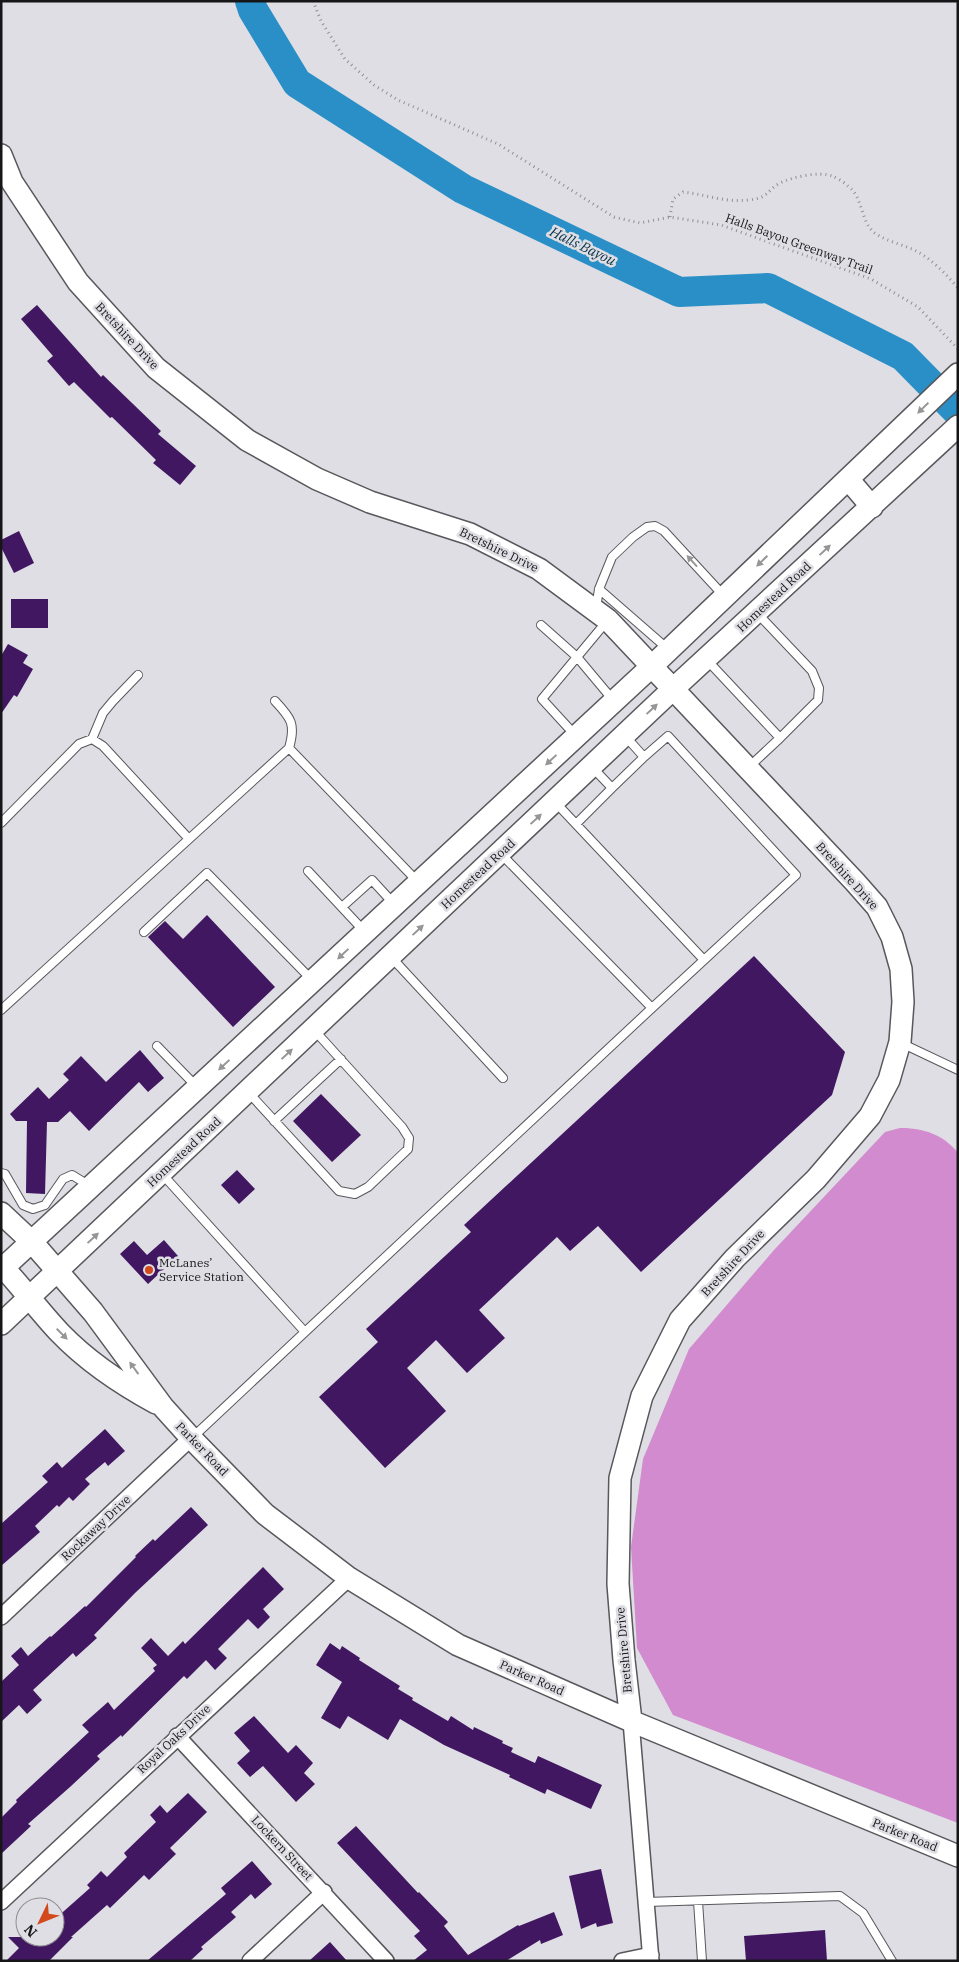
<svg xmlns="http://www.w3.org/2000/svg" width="959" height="1962" viewBox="0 0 959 1962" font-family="'IBM Plex Serif',serif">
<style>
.forest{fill:#d28bce}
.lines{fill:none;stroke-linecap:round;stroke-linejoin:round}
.river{stroke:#298fc6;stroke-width:30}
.building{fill:#401760}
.lane-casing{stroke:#57575c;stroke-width:10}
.street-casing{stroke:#57575c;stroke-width:18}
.secondary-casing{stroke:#57575c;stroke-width:24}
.path{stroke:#919195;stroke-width:3;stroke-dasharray:1 4;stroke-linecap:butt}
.lane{stroke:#fff;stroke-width:8}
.street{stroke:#fff;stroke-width:15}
.secondary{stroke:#fff;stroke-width:21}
.oneway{fill:#969697}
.poi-dot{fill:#d2491e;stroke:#dedee4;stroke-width:2}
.labels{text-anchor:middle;stroke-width:5;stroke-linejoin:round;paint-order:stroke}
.street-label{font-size:12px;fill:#161618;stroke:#dedee4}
.poi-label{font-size:12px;fill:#161618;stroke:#dedee4;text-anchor:start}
.water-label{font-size:14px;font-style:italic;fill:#053047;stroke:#dedee4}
</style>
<rect width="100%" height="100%" fill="#dedee4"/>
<!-- forest -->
<path class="forest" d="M 900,1128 C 923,1128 943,1134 958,1153 L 958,1823 L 673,1715 L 637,1648 L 631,1547 L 643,1459 L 689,1349 L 774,1250 L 885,1132 Z"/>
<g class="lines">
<!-- river -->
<path class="river" d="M 250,1 L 253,10 L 297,83 L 463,189 L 679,292 L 768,288 L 903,356 L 958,412"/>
</g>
<!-- building -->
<path class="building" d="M 37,305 L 101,377 L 103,375 L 161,431 L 158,434 L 196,466 L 180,485 L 153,463 L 156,460 L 112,417 L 110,418 L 74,382 L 69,386 L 47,361 L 53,356 L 21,319 Z
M 19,531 L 34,563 L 14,573 L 1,547 L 1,540 Z
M 11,599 L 48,599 L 48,628 L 11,628 Z
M 8,644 L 28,655 L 23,663 L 33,669 L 17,697 L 14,695 L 1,714 L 1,656 Z
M 207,915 L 275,987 L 233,1027 L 148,937 L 165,921 L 183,939 Z
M 754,956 L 845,1052 L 832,1095 L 641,1272 L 598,1226 L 570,1251 L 557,1237 L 479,1310 L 505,1338 L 467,1373 L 436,1340 L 407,1368 L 446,1411 L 385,1468 L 319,1397 L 378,1342 L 366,1329 L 471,1232 L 464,1225 Z
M 140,1050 L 164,1078 L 148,1092 L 139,1082 L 89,1131 L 70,1111 L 58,1122 L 47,1122 L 45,1194 L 26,1193 L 27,1121 L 16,1121 L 10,1114 L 38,1087 L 49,1099 L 69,1080 L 63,1074 L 81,1056 L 106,1082 Z
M 321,1094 L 361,1135 L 332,1162 L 293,1121 Z
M 237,1170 L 255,1189 L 239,1204 L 221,1185 Z
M 164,1240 L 178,1256 L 148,1284 L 120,1254 L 134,1241 L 147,1255 Z
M 105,1429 L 125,1451 L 108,1466 L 105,1462 L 85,1479 L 90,1484 L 73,1501 L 69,1497 L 59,1507 L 57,1505 L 35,1526 L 40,1532 L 1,1566 L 1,1524 L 48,1482 L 42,1476 L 57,1462 L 62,1468 Z
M 191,1507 L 208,1525 L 135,1593 L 94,1635 L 97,1638 L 76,1657 L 73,1653 L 33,1690 L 42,1700 L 27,1714 L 19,1705 L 1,1722 L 1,1682 L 19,1665 L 11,1656 L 21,1647 L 28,1656 L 50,1636 L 51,1637 L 85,1606 L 86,1607 L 136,1557 L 135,1556 L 153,1539 L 155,1541 Z
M 263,1567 L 284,1589 L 263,1609 L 270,1617 L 258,1629 L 248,1619 L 218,1649 L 227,1658 L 215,1670 L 206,1660 L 187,1679 L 184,1676 L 122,1737 L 121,1735 L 97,1756 L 100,1759 L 70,1787 L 28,1824 L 31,1826 L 1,1854 L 1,1818 L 17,1802 L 16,1800 L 89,1732 L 82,1725 L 108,1702 L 114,1710 L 155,1671 L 153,1668 L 157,1665 L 141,1648 L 151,1638 L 168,1656 L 183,1641 L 185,1644 Z
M 330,1643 L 340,1650 L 342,1646 L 360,1658 L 359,1660 L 400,1686 L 398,1689 L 413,1698 L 412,1700 L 448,1721 L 451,1716 L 473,1730 L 474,1727 L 503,1741 L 502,1743 L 513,1748 L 511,1752 L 535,1763 L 538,1756 L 602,1785 L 591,1809 L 547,1789 L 545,1794 L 509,1777 L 510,1775 L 444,1745 L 400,1719 L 388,1740 L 348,1716 L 340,1729 L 321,1718 L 342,1682 L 316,1665 Z
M 254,1716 L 288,1753 L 296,1745 L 313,1763 L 304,1773 L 315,1784 L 296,1802 L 263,1766 L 250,1777 L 237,1763 L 250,1751 L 234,1733 Z
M 188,1793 L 207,1812 L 170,1848 L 176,1854 L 149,1880 L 144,1875 L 110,1908 L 107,1905 L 71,1937 L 73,1937 L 49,1961 L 6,1961 L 19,1948 L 8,1937 L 55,1937 L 55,1919 L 90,1888 L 87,1885 L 101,1871 L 107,1877 L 127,1857 L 124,1853 L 156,1822 L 150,1815 L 160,1805 L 167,1813 Z
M 356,1826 L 418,1893 L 419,1892 L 448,1922 L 444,1926 L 468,1955 L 518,1925 L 519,1926 L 554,1912 L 563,1935 L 541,1944 L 540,1940 L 506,1961 L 413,1961 L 427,1950 L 414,1936 L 420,1931 L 337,1843 Z
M 252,1861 L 272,1884 L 255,1899 L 251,1894 L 231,1912 L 236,1917 L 201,1947 L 203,1949 L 190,1961 L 147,1961 L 226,1894 L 221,1888 Z
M 601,1869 L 613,1923 L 597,1927 L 596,1923 L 581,1929 L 569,1876 Z
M 825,1930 L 827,1961 L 746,1961 L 744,1936 Z
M 330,1942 L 347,1961 L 309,1961 Z"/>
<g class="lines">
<!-- lane casing -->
<g class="lane-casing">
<path id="lane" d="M 599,589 L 669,650
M 596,608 L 599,589 L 612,557 L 633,537 L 647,527 L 655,526 L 664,531 L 723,595
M 758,614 L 812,671 L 819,688 L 818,700 L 780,738
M 541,625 L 577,657 L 613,700
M 706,659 L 780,738 L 749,767
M 275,701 C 291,718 296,724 289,748
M 575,735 L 542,699 L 607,621
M 92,739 L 103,713 L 113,701 L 138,675
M 644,757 L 668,736 L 796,875 L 704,960
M 612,788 L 644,757 L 626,737
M 556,803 L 704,960 L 652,1008
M 1,823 L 79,744 L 92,739 L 103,746 L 189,839
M 576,824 L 612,788 L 593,768
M 308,871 L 364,931
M 342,907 L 372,880 L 394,904
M 144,932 L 207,873 L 312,980
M 392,958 L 503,1078
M 1,1010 L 289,748 L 418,882
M 901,1043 L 958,1070
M 157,1046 L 197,1087
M 248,1092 L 339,1191 L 355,1194 L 368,1187 L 408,1149 L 409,1138 L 402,1127 L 315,1031
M 274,1121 L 341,1059
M 1,1173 L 5,1174 L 23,1205 L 33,1209 L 45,1205 L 63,1179 L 72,1175 L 90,1186
M 163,1175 L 305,1332 L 652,1008 L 501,854
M 193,1437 L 305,1332
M 698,1901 L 702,1961
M 646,1902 L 840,1896 L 863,1913 L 892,1961"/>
</g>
<!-- street casing -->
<g class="street-casing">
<path id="street" d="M 1,1617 L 191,1438
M 631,1721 L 651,1961
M 177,1736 L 386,1961
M 1,1902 L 349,1578
M 250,1961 L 324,1892
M 622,1961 L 651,1955"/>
</g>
<!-- secondary casing -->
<g class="secondary-casing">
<path id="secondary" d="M 1,155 L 12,182 L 78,282 L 156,368 L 247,440 L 317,479 L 370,502 L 470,534 L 539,569 L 608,620 L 855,882 L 877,907 L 892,937 L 901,969 L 903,1002 L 900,1042 L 889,1080 L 870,1116 L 816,1179 L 735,1258 L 680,1320 L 642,1396 L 620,1478 L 618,1584 L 624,1660 L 631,1721
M 848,479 L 872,507
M 1,1213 L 32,1242 L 93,1312 L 163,1407 L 191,1438 L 265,1514 L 349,1578 L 458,1645 L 631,1721 L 958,1856
M 1,1265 C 22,1287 39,1311 60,1333 C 88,1362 121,1384 156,1403
M 1,1270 L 651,667 L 958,374
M 1,1324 L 673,689 L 958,426"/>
</g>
<!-- path -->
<path class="path" d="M 313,1 L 321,21 L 345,59 L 374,85 L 398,100 L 498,144 L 614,217 L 640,223 L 670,217 L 721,225 L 871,279 L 918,307 L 958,349
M 670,217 L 673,199 L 683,192 C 704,194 726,203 748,200 C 769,198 765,192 780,183 C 792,177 820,171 832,176 C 837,178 844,182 848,186 C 864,198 860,223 876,234 C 887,241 900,244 912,249 C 930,257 945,273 958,288"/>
<!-- lane -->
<use href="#lane" class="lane"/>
<!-- street -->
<use href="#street" class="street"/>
<!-- secondary -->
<use href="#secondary" class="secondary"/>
</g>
<!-- one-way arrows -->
<defs><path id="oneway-solid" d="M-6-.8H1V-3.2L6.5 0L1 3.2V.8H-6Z" transform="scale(1.25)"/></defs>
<g class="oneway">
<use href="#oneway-solid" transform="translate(923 408) rotate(136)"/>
<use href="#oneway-solid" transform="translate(825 550) rotate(-43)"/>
<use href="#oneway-solid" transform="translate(692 561) rotate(-132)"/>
<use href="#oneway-solid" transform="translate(762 561) rotate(136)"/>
<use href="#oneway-solid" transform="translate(652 709) rotate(-43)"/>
<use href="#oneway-solid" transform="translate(551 760) rotate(137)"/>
<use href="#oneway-solid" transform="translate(536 819) rotate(-43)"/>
<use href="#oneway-solid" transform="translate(418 930) rotate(-43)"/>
<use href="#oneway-solid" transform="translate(343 954) rotate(137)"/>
<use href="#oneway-solid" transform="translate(287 1054) rotate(-43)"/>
<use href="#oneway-solid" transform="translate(224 1065) rotate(137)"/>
<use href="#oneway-solid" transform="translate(93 1238) rotate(-43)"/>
<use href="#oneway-solid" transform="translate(62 1334) rotate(45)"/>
<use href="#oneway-solid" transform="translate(134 1368) rotate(-126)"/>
</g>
<!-- markers -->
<circle class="poi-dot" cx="149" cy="1270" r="5"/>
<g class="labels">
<!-- street labels -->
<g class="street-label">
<text transform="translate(799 244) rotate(20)" y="4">Halls Bayou Greenway Trail</text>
<text transform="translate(127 336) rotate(47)" y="4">Bretshire Drive</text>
<text transform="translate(499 550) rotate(26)" y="4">Bretshire Drive</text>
<text transform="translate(774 597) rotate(-43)" y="4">Homestead Road</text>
<text transform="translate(478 874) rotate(-43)" y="4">Homestead Road</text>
<text transform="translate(847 876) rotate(48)" y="4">Bretshire Drive</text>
<text transform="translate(184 1152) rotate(-43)" y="4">Homestead Road</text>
<text transform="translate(733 1263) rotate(-47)" y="4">Bretshire Drive</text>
<text transform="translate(202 1449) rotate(46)" y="4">Parker Road</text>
<text transform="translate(96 1528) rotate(-43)" y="4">Rockaway Drive</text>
<text transform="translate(624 1650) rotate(-95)" y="4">Bretshire Drive</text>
<text transform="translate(532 1678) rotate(24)" y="4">Parker Road</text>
<text transform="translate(174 1739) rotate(-43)" y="4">Royal Oaks Drive</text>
<text transform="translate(905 1835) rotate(22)" y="4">Parker Road</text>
<text transform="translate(282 1848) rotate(47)" y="4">Lockern Street</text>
</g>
<!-- poi labels -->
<g class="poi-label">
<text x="159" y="1267">McLanes’<tspan x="159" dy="14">Service Station</tspan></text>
</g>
<!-- water labels -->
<g class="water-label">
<text transform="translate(583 246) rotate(26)" y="5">Halls Bayou</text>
</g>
</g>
<!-- border -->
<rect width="959" height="1962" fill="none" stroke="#161618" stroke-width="5"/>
<!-- north arrow -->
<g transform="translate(40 1922) rotate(227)"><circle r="24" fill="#dedee4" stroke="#8e8e92"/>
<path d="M0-4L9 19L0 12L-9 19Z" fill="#d2491e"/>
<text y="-8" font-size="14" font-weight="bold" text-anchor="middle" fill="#161618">N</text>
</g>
</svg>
